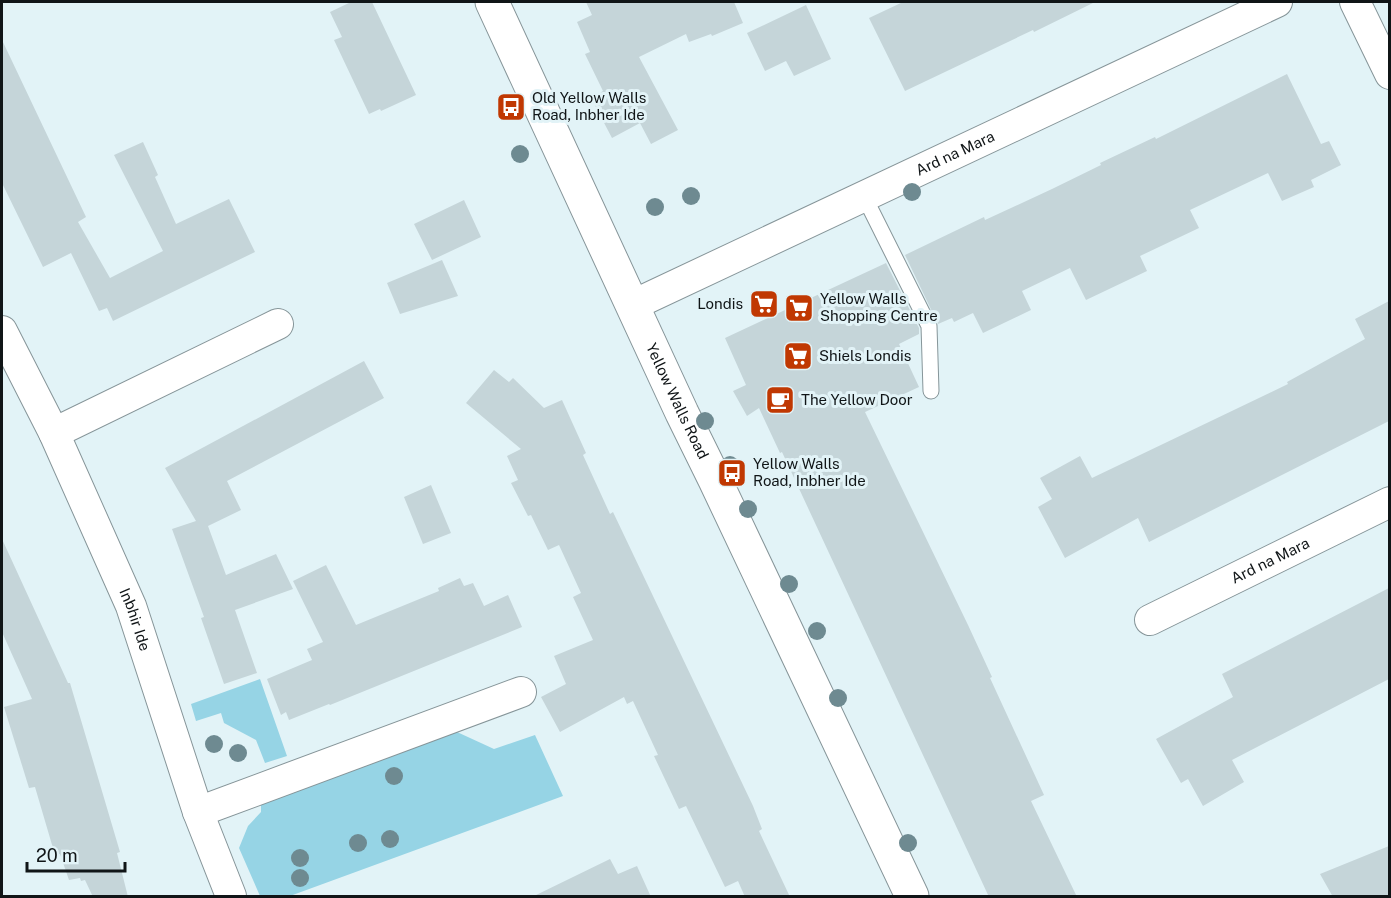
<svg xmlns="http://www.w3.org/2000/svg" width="1391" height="898" viewBox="0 0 1391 898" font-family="'Public Sans',sans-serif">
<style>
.green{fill:#96d4e5}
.building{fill:#c5d5d9}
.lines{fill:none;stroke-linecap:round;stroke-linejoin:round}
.service-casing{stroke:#869599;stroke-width:17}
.minor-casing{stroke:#869599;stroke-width:32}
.tertiary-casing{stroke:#869599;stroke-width:35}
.service{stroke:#fff;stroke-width:15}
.minor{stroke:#fff;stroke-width:30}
.tertiary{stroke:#fff;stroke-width:33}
.tree{fill:#6e8a91}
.labels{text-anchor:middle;stroke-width:6;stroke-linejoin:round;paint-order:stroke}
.poi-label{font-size:15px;fill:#101517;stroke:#e2f3f7;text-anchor:start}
.street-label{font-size:15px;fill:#101517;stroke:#e2f3f7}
</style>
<rect width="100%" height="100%" fill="#e2f3f7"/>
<!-- green -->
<path class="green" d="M 260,679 L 287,756 L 265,763 L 256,740 L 224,723 L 221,713 L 196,721 L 191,704 Z
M 457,732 L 494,749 L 535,735 L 563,796 L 290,896 L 260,896 L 239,848 L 248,826 L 261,812 L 261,804 Z"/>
<!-- building -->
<path class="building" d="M 351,2 L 372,2 L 416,95 L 381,111 L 380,109 L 369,114 L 334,40 L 342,37 L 330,12 Z
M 586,2 L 734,2 L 743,23 L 712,36 L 711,34 L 689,42 L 686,34 L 639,57 L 678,130 L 651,144 L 640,123 L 612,138 L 591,98 L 603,91 L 585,54 L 590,52 L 577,22 L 592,15 Z
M 903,2 L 1095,2 L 1034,32 L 1033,30 L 905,91 L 869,18 Z
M 806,5 L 831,59 L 794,76 L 786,61 L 765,71 L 747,33 Z
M 2,40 L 86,217 L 78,222 L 110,278 L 163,251 L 114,155 L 143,142 L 158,175 L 155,177 L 176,224 L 229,199 L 255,252 L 113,321 L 107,308 L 99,311 L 71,253 L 43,267 L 2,183 Z
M 1287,74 L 1321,144 L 1329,141 L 1341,165 L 1311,180 L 1314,187 L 1282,201 L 1268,173 L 1190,210 L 1199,228 L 1140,256 L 1147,271 L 1086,300 L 1070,268 L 1022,291 L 1031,310 L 983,333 L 973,313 L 954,322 L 952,318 L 938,324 L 905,255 L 984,217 L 985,220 L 1052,189 L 1101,165 L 1100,163 L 1155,137 L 1156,139 Z
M 464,200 L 481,237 L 432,260 L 414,224 Z
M 442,260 L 458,296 L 400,314 L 387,283 Z
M 886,263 L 919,328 L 919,334 L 899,344 L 919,387 L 865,412 L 968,625 L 992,677 L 990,678 L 1044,795 L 1031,801 L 1077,897 L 989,897 L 782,452 L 780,453 L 759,408 L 747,416 L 733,391 L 746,385 L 725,338 Z
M 1389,301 L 1389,421 L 1149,542 L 1138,518 L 1065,558 L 1038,507 L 1052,499 L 1040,478 L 1080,456 L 1092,478 L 1288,384 L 1287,382 L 1365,339 L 1355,319 Z
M 364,361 L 384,398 L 227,481 L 241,510 L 208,526 L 226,575 L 276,554 L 293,589 L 235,610 L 257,673 L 224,684 L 201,618 L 204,617 L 172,529 L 196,521 L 165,468 Z
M 494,370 L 509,382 L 513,378 L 544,408 L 562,400 L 586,453 L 583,455 L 610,514 L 613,512 L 753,806 L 762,829 L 759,831 L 790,897 L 745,897 L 738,881 L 725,887 L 686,806 L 679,809 L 654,756 L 658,755 L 633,701 L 627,704 L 624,697 L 560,732 L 541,697 L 566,684 L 554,656 L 593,640 L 573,597 L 581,593 L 559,545 L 548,550 L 531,515 L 528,516 L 511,483 L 518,480 L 507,456 L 521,449 L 466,403 Z
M 431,485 L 451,533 L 423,544 L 404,497 Z
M 2,539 L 68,683 L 70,683 L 120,852 L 117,853 L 128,897 L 93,897 L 85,880 L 81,881 L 80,878 L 69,880 L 60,854 L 55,855 L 35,787 L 29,788 L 4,707 L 32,699 L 2,632 Z
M 326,565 L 356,625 L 439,591 L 438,588 L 460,578 L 464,586 L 473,583 L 484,606 L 508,595 L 522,627 L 330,705 L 329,704 L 289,720 L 286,712 L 281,715 L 267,679 L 312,660 L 307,649 L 323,642 L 293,581 Z
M 1389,588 L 1389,679 L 1232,760 L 1244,782 L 1203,806 L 1188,779 L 1181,783 L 1156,739 L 1233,697 L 1222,674 Z
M 1389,846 L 1389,897 L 1333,897 L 1320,874 Z
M 610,859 L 618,874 L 637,866 L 651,897 L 532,897 Z"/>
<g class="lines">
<!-- service casing -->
<g class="service-casing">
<path id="service" d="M 864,196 L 929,326 L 931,391"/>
</g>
<!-- minor casing -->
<g class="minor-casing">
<g id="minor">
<path d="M 1355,2 L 1390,74"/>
<path id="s1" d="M 633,305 L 1277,2"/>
<path id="s2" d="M 2,331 L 54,433 L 131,606 L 198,812 L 231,896"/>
<path d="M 54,433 L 278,324"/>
<path id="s3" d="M 1150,620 L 1390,502"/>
<path d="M 198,812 L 521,692"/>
</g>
</g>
<!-- tertiary casing -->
<g class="tertiary-casing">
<g id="tertiary">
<path id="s4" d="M 492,2 L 682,413 L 715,480 L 912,896"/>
</g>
</g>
<!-- service -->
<use href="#service" class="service"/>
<!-- minor -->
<use href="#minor" class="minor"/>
<!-- tertiary -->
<use href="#tertiary" class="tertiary"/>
</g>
<!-- trees -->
<g class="tree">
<circle cx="520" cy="154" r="9"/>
<circle cx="912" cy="192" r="9"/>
<circle cx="691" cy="196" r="9"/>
<circle cx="655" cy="207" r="9"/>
<circle cx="705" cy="421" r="9"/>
<circle cx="730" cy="465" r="9"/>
<circle cx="748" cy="509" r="9"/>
<circle cx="789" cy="584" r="9"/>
<circle cx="817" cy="631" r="9"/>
<circle cx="838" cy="698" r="9"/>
<circle cx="214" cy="744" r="9"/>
<circle cx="238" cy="753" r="9"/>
<circle cx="394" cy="776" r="9"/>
<circle cx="390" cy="839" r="9"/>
<circle cx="358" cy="843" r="9"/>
<circle cx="908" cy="843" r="9"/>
<circle cx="300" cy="858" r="9"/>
<circle cx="300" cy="878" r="9"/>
</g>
<!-- icons -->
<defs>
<g id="bus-square" transform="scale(1.5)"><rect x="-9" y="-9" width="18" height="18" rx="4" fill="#c03802" stroke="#e2f3f7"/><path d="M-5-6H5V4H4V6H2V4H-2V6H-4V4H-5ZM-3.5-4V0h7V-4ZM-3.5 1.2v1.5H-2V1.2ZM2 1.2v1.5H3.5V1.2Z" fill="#fff"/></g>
<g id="supermarket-square" transform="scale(1.5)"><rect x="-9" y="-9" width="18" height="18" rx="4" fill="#c03802" stroke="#e2f3f7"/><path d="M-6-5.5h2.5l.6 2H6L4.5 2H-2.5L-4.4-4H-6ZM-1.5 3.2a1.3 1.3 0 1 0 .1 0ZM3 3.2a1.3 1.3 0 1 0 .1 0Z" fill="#fff"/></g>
<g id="cafe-square" transform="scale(1.5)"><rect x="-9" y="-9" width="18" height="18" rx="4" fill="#c03802" stroke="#e2f3f7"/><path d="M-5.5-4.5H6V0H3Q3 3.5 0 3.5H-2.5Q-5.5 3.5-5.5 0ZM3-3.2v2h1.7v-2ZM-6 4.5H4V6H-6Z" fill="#fff"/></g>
</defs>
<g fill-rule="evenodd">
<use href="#bus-square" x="511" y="107"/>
<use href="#supermarket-square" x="764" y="304"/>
<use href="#supermarket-square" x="799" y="308"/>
<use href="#supermarket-square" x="798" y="356"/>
<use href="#cafe-square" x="780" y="400"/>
<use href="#bus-square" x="732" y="473"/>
</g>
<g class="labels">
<!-- poi labels -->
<g class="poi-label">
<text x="532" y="103">Old Yellow Walls<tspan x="532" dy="17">Road, Inbher Ide</tspan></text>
<text x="820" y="304">Yellow Walls<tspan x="820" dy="17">Shopping Centre</tspan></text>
<text x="743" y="309" text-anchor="end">Londis</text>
<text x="819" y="361">Shiels Londis</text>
<text x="801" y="405">The Yellow Door</text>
<text x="753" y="469">Yellow Walls<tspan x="753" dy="17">Road, Inbher Ide</tspan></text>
</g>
<!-- street labels -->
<g class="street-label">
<text dy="5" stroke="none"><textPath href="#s1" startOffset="356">Ard na Mara</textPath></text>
<text dy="5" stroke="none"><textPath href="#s4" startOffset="440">Yellow Walls Road</textPath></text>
<text dy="5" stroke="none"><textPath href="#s3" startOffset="134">Ard na Mara</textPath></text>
<text dy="5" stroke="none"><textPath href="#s2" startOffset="318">Inbhir Ide</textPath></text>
</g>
</g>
<!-- border -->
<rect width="1391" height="898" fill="none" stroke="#101517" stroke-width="6"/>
<!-- scale -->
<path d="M27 862v9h98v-9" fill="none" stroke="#101517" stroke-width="3"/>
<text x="36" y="862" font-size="18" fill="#101517" stroke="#e2f3f7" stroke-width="4.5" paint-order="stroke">20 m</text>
</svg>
